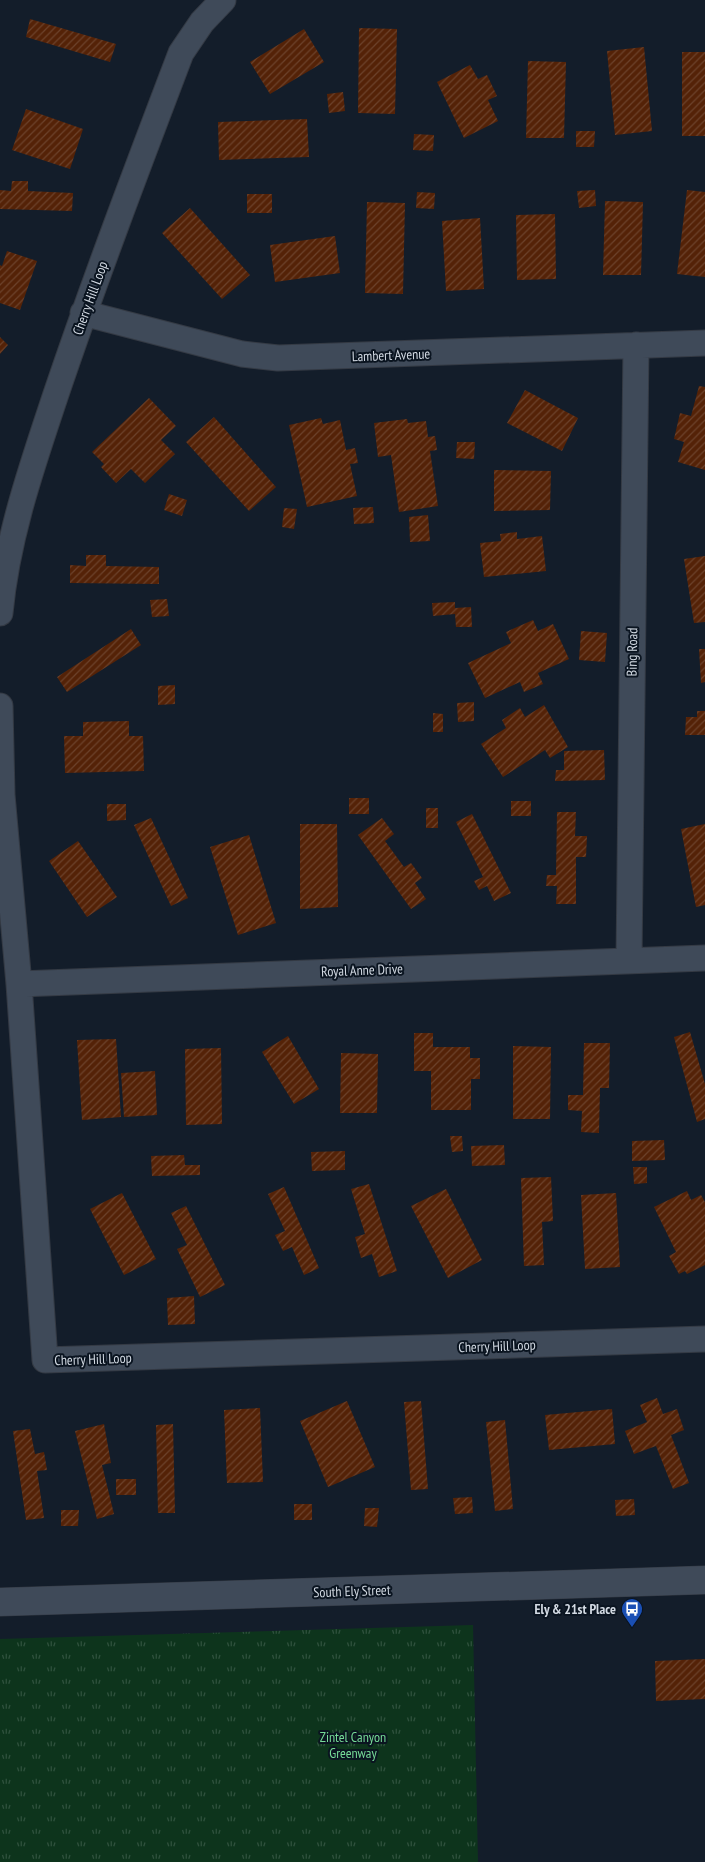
<svg xmlns="http://www.w3.org/2000/svg" width="705" height="1862" viewBox="0 0 705 1862" font-family="'PT Sans Narrow',sans-serif">
<style>
.park{fill:url(#park-tufts)}
.building{fill:url(#building-hatch)}
.lines{fill:none;stroke-linecap:round;stroke-linejoin:round}
.minor-casing{stroke:#343a44;stroke-width:27}
.tertiary-casing{stroke:#343a44;stroke-width:29}
.minor{stroke:#3f4a59;stroke-width:25}
.tertiary{stroke:#3f4a59;stroke-width:28}
.labels{text-anchor:middle;stroke-width:4;stroke-linejoin:round;paint-order:stroke}
.street-label{font-size:14px;fill:#d3dae3;stroke:#0a1420}
.poi-label{font-size:14px;font-weight:bold;fill:#d3dae3;stroke:#0a1420;text-anchor:end}
.park-label{font-size:14px;fill:#76db97;stroke:#0a1420}
</style>
<defs>
<pattern id="park-tufts" width="24" height="20" patternUnits="userSpaceOnUse" patternTransform="scale(1.25)"><rect width="24" height="20" fill="#0d341c"/><path d="M3 7l-1-3M5 7V3M7 7l1-3M15 17l-1-3M17 17v-4M19 17l1-3" fill="none" stroke="#2f513d"/></pattern>
<pattern id="building-hatch" width="6" height="6" patternUnits="userSpaceOnUse" patternTransform="scale(1.25)"><rect width="6" height="6" fill="#542207"/><path d="M-1 1l2-2M0 6l6-6M5 7l2-2" fill="none" stroke="#6c422b"/></pattern>
</defs>
<rect width="100%" height="100%" fill="#131d2a"/>
<!-- park -->
<path class="park" d="M 473,1625 L 478,1862 L 0,1862 L 0,1639 Z"/>
<!-- building -->
<path class="building" d="M 30,19 L 116,44 L 110,62 L 26,37 Z
M 359,28 L 397,29 L 395,114 L 358,113 Z
M 304,29 L 324,62 L 270,94 L 250,62 Z
M 644,47 L 652,131 L 615,135 L 607,51 Z
M 682,52 L 705,52 L 705,136 L 682,136 Z
M 528,61 L 566,62 L 564,138 L 526,138 Z
M 470,65 L 478,79 L 487,75 L 497,96 L 488,100 L 498,121 L 464,138 L 437,82 Z
M 343,92 L 345,111 L 329,113 L 327,94 Z
M 26,109 L 83,129 L 70,169 L 12,150 Z
M 307,119 L 309,157 L 219,160 L 218,122 Z
M 576,131 L 595,131 L 594,147 L 576,147 Z
M 414,134 L 434,135 L 433,151 L 413,150 Z
M 12,181 L 28,181 L 28,191 L 73,193 L 72,211 L 0,209 L 0,190 L 11,191 Z
M 595,190 L 596,206 L 579,208 L 577,191 Z
M 687,190 L 705,192 L 705,277 L 677,274 Z
M 417,192 L 435,193 L 434,209 L 416,208 Z
M 247,194 L 272,194 L 272,213 L 247,213 Z
M 605,201 L 643,202 L 641,275 L 603,275 Z
M 367,202 L 405,203 L 403,294 L 365,293 Z
M 190,208 L 250,275 L 222,299 L 162,233 Z
M 555,214 L 556,279 L 517,280 L 516,215 Z
M 480,218 L 484,289 L 446,291 L 442,221 Z
M 335,236 L 340,273 L 275,282 L 270,245 Z
M 7,251 L 37,261 L 20,310 L 0,303 L 0,265 L 2,266 Z
M 0,337 L 8,345 L 0,354 Z
M 699,386 L 705,387 L 705,470 L 678,462 L 684,442 L 674,439 L 680,413 L 691,416 Z
M 525,390 L 578,418 L 562,451 L 507,423 Z
M 149,398 L 176,426 L 161,440 L 175,454 L 145,483 L 131,469 L 116,483 L 101,467 L 104,464 L 92,452 Z
M 214,417 L 276,487 L 249,511 L 186,442 Z
M 321,418 L 323,424 L 340,420 L 346,450 L 355,448 L 358,463 L 350,464 L 357,496 L 307,507 L 289,425 Z
M 407,419 L 408,423 L 426,421 L 428,437 L 435,436 L 437,450 L 430,451 L 438,506 L 399,512 L 391,455 L 378,457 L 374,423 Z
M 457,442 L 475,442 L 474,459 L 456,458 Z
M 494,470 L 551,471 L 550,510 L 494,511 Z
M 169,494 L 187,500 L 182,516 L 164,510 Z
M 373,507 L 374,523 L 354,524 L 353,508 Z
M 284,508 L 297,509 L 294,529 L 282,527 Z
M 428,515 L 430,541 L 410,542 L 409,517 Z
M 517,532 L 517,539 L 542,536 L 546,571 L 484,577 L 480,543 L 501,541 L 500,534 Z
M 86,555 L 106,555 L 106,566 L 159,567 L 159,584 L 70,583 L 70,565 L 86,566 Z
M 705,556 L 705,622 L 694,623 L 684,559 Z
M 167,599 L 169,616 L 152,617 L 150,600 Z
M 455,602 L 455,608 L 471,607 L 472,627 L 456,627 L 455,614 L 433,616 L 432,603 Z
M 533,620 L 538,631 L 553,624 L 569,659 L 538,673 L 543,684 L 524,692 L 520,682 L 485,698 L 468,663 L 511,643 L 506,632 Z
M 131,629 L 141,645 L 67,692 L 57,677 Z
M 581,631 L 607,633 L 605,662 L 579,660 Z
M 699,649 L 705,649 L 705,682 L 701,683 Z
M 175,685 L 175,704 L 158,705 L 158,686 Z
M 474,702 L 474,721 L 458,722 L 457,703 Z
M 544,705 L 568,747 L 550,758 L 545,750 L 503,777 L 481,744 L 506,728 L 502,720 L 520,708 L 525,717 Z
M 697,711 L 705,711 L 705,735 L 685,735 L 686,717 L 697,717 Z
M 433,713 L 443,714 L 443,732 L 433,732 Z
M 129,721 L 129,736 L 143,736 L 144,771 L 65,773 L 64,736 L 83,736 L 83,722 Z
M 604,750 L 605,780 L 555,781 L 556,770 L 564,770 L 564,751 Z
M 349,798 L 369,798 L 369,814 L 349,814 Z
M 511,801 L 531,801 L 531,816 L 511,816 Z
M 107,804 L 126,804 L 126,820 L 107,821 Z
M 426,808 L 438,808 L 438,828 L 426,828 Z
M 557,812 L 576,812 L 575,836 L 587,836 L 586,857 L 576,857 L 576,904 L 556,904 L 557,886 L 546,886 L 547,875 L 556,875 Z
M 472,814 L 511,893 L 494,901 L 487,886 L 479,890 L 474,881 L 483,877 L 456,822 Z
M 151,818 L 188,898 L 171,906 L 134,825 Z
M 382,818 L 394,834 L 385,841 L 404,867 L 411,863 L 422,878 L 415,883 L 426,899 L 411,909 L 358,835 Z
M 300,824 L 337,824 L 338,907 L 300,909 Z
M 705,824 L 705,905 L 696,907 L 681,829 Z
M 249,835 L 276,923 L 238,935 L 210,847 Z
M 78,841 L 117,897 L 87,917 L 49,861 Z
M 690,1032 L 705,1084 L 705,1119 L 697,1122 L 674,1037 Z
M 414,1033 L 433,1033 L 433,1047 L 470,1047 L 470,1058 L 480,1058 L 480,1079 L 471,1079 L 471,1110 L 431,1110 L 431,1071 L 414,1071 Z
M 288,1036 L 319,1089 L 294,1104 L 262,1052 Z
M 116,1039 L 121,1117 L 82,1120 L 77,1040 Z
M 584,1043 L 610,1043 L 609,1088 L 600,1088 L 599,1133 L 581,1132 L 582,1111 L 568,1110 L 568,1095 L 583,1095 Z
M 513,1046 L 551,1047 L 550,1119 L 513,1119 Z
M 221,1048 L 222,1124 L 186,1125 L 185,1049 Z
M 341,1053 L 378,1054 L 377,1113 L 340,1113 Z
M 155,1071 L 157,1115 L 124,1117 L 121,1073 Z
M 450,1136 L 462,1136 L 463,1151 L 452,1152 Z
M 664,1140 L 665,1160 L 632,1161 L 632,1141 Z
M 504,1145 L 505,1165 L 472,1166 L 471,1146 Z
M 345,1151 L 345,1170 L 312,1171 L 311,1152 Z
M 184,1155 L 185,1165 L 200,1165 L 200,1175 L 152,1176 L 151,1156 Z
M 633,1167 L 647,1167 L 647,1183 L 634,1184 Z
M 551,1177 L 553,1221 L 542,1222 L 544,1265 L 524,1266 L 521,1178 Z
M 369,1184 L 397,1271 L 379,1277 L 372,1254 L 361,1258 L 355,1237 L 365,1234 L 351,1189 Z
M 284,1187 L 319,1268 L 304,1275 L 292,1247 L 283,1251 L 275,1235 L 285,1231 L 268,1194 Z
M 446,1189 L 482,1260 L 448,1278 L 411,1206 Z
M 687,1191 L 691,1200 L 701,1195 L 705,1202 L 705,1265 L 687,1274 L 685,1271 L 679,1274 L 669,1256 L 676,1252 L 654,1207 Z
M 122,1193 L 156,1259 L 124,1275 L 90,1209 Z
M 616,1193 L 620,1267 L 585,1269 L 581,1195 Z
M 186,1206 L 225,1285 L 200,1297 L 177,1249 L 187,1245 L 171,1213 Z
M 194,1296 L 195,1324 L 168,1325 L 167,1298 Z
M 657,1398 L 663,1414 L 677,1409 L 684,1430 L 671,1435 L 689,1483 L 673,1489 L 656,1446 L 634,1454 L 625,1431 L 647,1422 L 640,1405 Z
M 347,1401 L 375,1467 L 328,1487 L 300,1421 Z
M 421,1401 L 428,1489 L 411,1490 L 404,1402 Z
M 260,1408 L 263,1482 L 227,1483 L 224,1410 Z
M 612,1409 L 615,1444 L 549,1450 L 545,1415 Z
M 505,1420 L 513,1509 L 495,1511 L 486,1422 Z
M 104,1424 L 111,1463 L 102,1465 L 114,1514 L 97,1519 L 75,1431 Z
M 173,1424 L 175,1513 L 158,1513 L 156,1425 Z
M 30,1429 L 35,1454 L 44,1452 L 47,1470 L 37,1471 L 44,1518 L 26,1520 L 13,1431 Z
M 116,1479 L 136,1479 L 136,1495 L 116,1495 Z
M 472,1497 L 473,1513 L 455,1514 L 453,1498 Z
M 634,1499 L 635,1515 L 616,1516 L 615,1500 Z
M 294,1504 L 312,1504 L 312,1520 L 294,1520 Z
M 365,1508 L 379,1508 L 377,1527 L 364,1526 Z
M 61,1510 L 79,1510 L 78,1526 L 61,1526 Z
M 705,1659 L 705,1699 L 656,1701 L 655,1661 Z"/>
<g class="lines">
<!-- minor casing -->
<g class="minor-casing">
<path id="minor" d="M 83,313 L 242,354 L 278,358 L 705,343
M 0,613 C 7,537 32,466 56,394 C 95,279 138,166 181,53 L 202,22 L 223,0
M 0,706 L 2,795 L 19,984 L 45,1360 L 705,1339
M 629,960 L 636,345
M 19,984 L 705,958"/>
</g>
<!-- tertiary casing -->
<g class="tertiary-casing">
<path id="tertiary" d="M 0,1602 L 705,1580"/>
</g>
<!-- minor -->
<use href="#minor" class="minor"/>
<!-- tertiary -->
<use href="#tertiary" class="tertiary"/>
</g>
<!-- icons -->
<defs>
<g id="bus-pin" transform="scale(1.125)"><path d="M0 17L-7.5 6A9.5 9.5 0 1 1 7.5 6Z" fill="#1a4fb4" stroke="#0a1420"/><path d="M-5-6H5V4H4V6H2V4H-2V6H-4V4H-5ZM-3.5-4V0h7V-4ZM-3.5 1.2v1.5H-2V1.2ZM2 1.2v1.5H3.5V1.2Z" fill="#fff"/></g>
</defs>
<g fill-rule="evenodd">
<use href="#bus-pin" x="632" y="1609"/>
</g>
<g class="labels">
<!-- street labels -->
<g class="street-label">
<text transform="translate(90 298) rotate(-70)" y="5">Cherry Hill Loop</text>
<text transform="translate(391 355) rotate(-2)" y="5">Lambert Avenue</text>
<text transform="translate(632 652) rotate(-89)" y="5">Bing Road</text>
<text transform="translate(362 970) rotate(-2)" y="5">Royal Anne Drive</text>
<text transform="translate(497 1346) rotate(-2)" y="5">Cherry Hill Loop</text>
<text transform="translate(93 1359) rotate(-2)" y="5">Cherry Hill Loop</text>
<text transform="translate(352 1591) rotate(-2)" y="5">South Ely Street</text>
</g>
<!-- poi labels -->
<g class="poi-label">
<text x="616" y="1614">Ely &amp; 21st Place</text>
</g>
<!-- park labels -->
<g class="park-label">
<text x="353" y="1742">Zintel Canyon<tspan x="353" dy="16">Greenway</tspan></text>
</g>
</g>
</svg>
